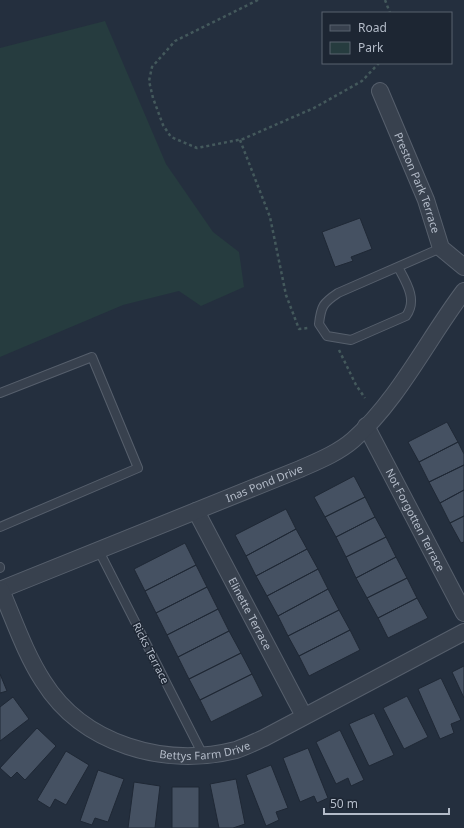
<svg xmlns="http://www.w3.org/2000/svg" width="464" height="828" viewBox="0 0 464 828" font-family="'Noto Sans',sans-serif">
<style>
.green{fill:#263c3f}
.building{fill:#455162;stroke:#1f2835}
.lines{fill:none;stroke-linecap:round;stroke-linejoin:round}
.service-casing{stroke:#565f6c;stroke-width:10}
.minor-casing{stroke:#565f6c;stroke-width:18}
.path{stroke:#44595c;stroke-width:2.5;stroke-dasharray:3 3;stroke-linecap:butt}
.service{stroke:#38414e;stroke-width:8}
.minor{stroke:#38414e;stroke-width:16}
.labels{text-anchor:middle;stroke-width:3;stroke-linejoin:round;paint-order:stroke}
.street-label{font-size:11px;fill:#b4bcc9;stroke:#1d2633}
</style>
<rect width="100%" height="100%" fill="#242f3e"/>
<!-- green -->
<path class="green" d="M 105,21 L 166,164 L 213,232 L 239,252 L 244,287 L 201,306 L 179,291 L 123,305 L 0,357 L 0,48 Z"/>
<!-- building -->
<path class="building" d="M 360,218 L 372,249 L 351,257 L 353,261 L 335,267 L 322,232 Z
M 447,422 L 458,442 L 419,462 L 408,442 Z
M 458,442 L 464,454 L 464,465 L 429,482 L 419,462 Z
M 464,465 L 464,490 L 440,503 L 429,482 Z
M 354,476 L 365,497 L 325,517 L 314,497 Z
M 464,490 L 464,516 L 450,523 L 440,503 Z
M 365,497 L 375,517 L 336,537 L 325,517 Z
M 286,509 L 296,529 L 246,556 L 235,535 Z
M 464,516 L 464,542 L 461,543 L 450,523 Z
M 375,517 L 386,537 L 346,557 L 336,537 Z
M 296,529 L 307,549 L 256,576 L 246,556 Z
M 386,537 L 396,557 L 356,578 L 346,557 Z
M 185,543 L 196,565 L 145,591 L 134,569 Z
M 307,549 L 318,569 L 267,596 L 256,576 Z
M 396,557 L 407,578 L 367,598 L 356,578 Z
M 196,565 L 207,587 L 156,613 L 145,591 Z
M 318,569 L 328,589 L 278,616 L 267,596 Z
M 407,578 L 417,598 L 378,618 L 367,598 Z
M 207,587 L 218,609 L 167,635 L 156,613 Z
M 328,589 L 339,610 L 288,636 L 278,616 Z
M 417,598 L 428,618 L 388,638 L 378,618 Z
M 218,609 L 229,631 L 178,657 L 167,635 Z
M 339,610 L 350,630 L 299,656 L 288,636 Z
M 350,630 L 360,650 L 309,676 L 299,656 Z
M 229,631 L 241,653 L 189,679 L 178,657 Z
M 241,653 L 252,674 L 200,700 L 189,679 Z
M 464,666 L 464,698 L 452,672 Z
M 0,674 L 7,691 L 0,693 Z
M 252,674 L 263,696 L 211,722 L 200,700 Z
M 441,678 L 461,720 L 451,724 L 454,733 L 440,739 L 418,689 Z
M 407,696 L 428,737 L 404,749 L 383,708 Z
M 13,697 L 29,719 L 0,741 L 0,707 Z
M 374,713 L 394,755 L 369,766 L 349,724 Z
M 37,728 L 56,746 L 25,780 L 17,772 L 11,778 L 0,768 Z
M 340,730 L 364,780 L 351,786 L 348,778 L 336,784 L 316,742 Z
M 308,748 L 328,798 L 317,803 L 314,796 L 300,802 L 283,758 Z
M 66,751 L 89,765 L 66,805 L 55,799 L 50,808 L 37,800 Z
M 271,765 L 288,808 L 276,812 L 279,820 L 266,826 L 246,775 Z
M 98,770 L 124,779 L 108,822 L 95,818 L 92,825 L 80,821 Z
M 236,779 L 245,824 L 233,828 L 219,828 L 210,784 Z
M 134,782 L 160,786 L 155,828 L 128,828 Z
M 172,787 L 199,787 L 199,828 L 172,828 Z"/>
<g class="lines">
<!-- service casing -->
<g class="service-casing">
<path id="service" d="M 398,267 C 406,282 418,300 406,316 L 351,340 L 327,336 L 319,324 C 321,306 323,303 338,293 L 441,248
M 0,393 L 92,357 L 138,468 L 0,527
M 99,551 L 203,755
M 0,567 L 0,568"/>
</g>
<!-- minor casing -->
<g class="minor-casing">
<g id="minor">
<path id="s1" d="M 380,91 L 426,200 L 441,248 L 464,267"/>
<path id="s2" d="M 366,426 L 464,613"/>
<path id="s3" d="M 196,511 L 304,716"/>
<path id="s4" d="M 0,590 L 300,469 C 318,461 338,453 353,440 C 399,399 427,340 464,291"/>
<path id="s5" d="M 1,590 C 14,620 25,653 43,681 C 83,745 165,768 236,750 C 245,747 255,742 264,738 L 464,632"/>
</g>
</g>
<!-- path -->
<path class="path" d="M 258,0 L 175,41 L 152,67 L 149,81 L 153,98 L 163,125 L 171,137 L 197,148 L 243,139 L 314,108 L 362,81 L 379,63
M 385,0 L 390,13
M 240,140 L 270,217 L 286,295 L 299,329 L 308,328
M 339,350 L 356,385 L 365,398"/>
<!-- service -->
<use href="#service" class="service"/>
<!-- minor -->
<use href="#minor" class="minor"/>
</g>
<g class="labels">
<!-- street labels -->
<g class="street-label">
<text dy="4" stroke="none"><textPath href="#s1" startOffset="99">Preston Park Terrace</textPath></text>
<text dy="4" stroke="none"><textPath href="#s4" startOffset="285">Inas Pond Drive</textPath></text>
<text dy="4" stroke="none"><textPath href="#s2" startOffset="106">Not Forgotten Terrace</textPath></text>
<text dy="4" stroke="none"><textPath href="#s3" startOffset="116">Elinette Terrace</textPath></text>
<text transform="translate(151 653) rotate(63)" y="4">Ricks Terrace</text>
<text dy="4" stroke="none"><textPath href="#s5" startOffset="288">Bettys Farm Drive</textPath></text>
</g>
</g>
<!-- legend -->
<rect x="322" y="12" width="130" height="52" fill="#1d2633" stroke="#59626f"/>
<rect x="330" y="25" width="20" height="6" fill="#38414e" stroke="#59626f"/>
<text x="358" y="32" font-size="12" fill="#b4bcc9">Road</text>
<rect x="330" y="42" width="20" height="12" fill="#263c3f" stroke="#59626f"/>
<text x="358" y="52" font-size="12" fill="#b4bcc9">Park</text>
<!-- scale -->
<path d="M324 808v6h125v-6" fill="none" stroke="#b4bcc9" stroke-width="2"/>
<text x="330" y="808" font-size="12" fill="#b4bcc9" stroke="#1d2633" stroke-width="3" paint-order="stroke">50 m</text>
</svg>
